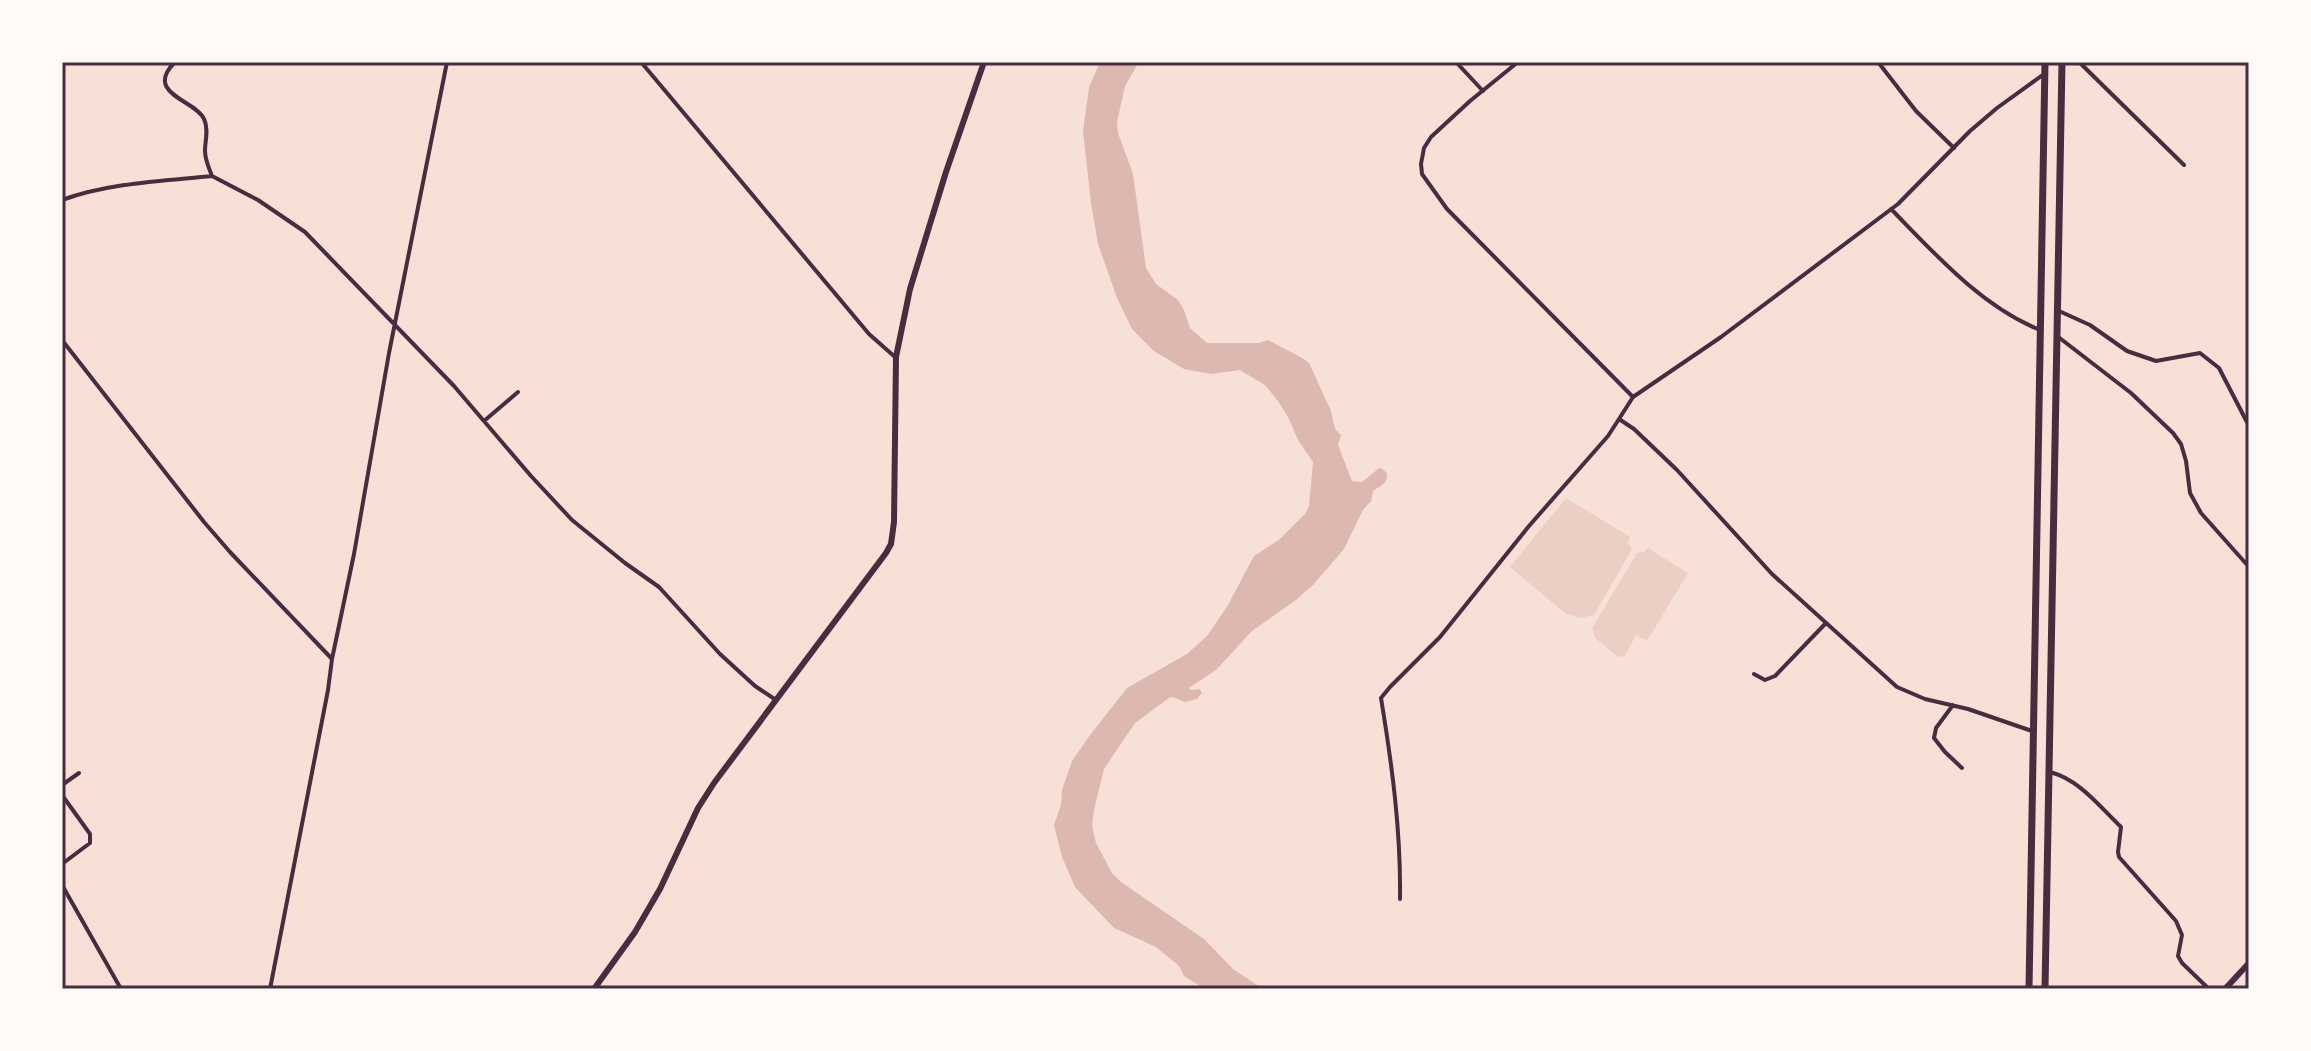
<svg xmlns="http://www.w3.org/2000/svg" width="2311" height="1051" viewBox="0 0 2311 1051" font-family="Cabin,sans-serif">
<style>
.green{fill:#ebcfc5}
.water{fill:#dcb8b0}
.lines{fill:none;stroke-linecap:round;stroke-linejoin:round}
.minor{stroke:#4a2c40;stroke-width:4}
.tertiary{stroke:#4a2c40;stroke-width:6}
.trunk{stroke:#4a2c40;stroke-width:7}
.neatline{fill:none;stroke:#4a2c40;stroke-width:3}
</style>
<rect width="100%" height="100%" fill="#f7e1d7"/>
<!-- green -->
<path class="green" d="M 1566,498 L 1630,537 L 1628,543 L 1632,549 L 1594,615 L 1580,618 L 1566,614 L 1510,567 Z
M 1648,548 L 1688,573 L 1647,641 L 1636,635 L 1625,656 L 1618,657 L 1595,638 L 1592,628 L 1637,553 L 1644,552 Z"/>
<!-- water -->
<path class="water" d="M 1100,62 L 1139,62 L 1125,86 L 1117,122 L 1118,133 L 1133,174 L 1146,268 L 1156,284 L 1178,300 L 1184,310 L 1190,328 L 1207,343 L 1259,343 L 1268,340 L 1304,359 L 1309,363 L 1331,411 L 1335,429 L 1341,435 L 1338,445 L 1352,481 L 1362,482 L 1378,469 L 1381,468 L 1387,473 C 1388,485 1380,485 1373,491 L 1371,501 L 1363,510 L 1344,549 L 1313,585 L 1296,600 L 1252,631 L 1216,670 L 1189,688 L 1191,690 L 1200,689 L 1202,693 L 1197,699 L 1185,702 L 1173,697 L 1169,698 L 1135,723 L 1104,769 L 1094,810 L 1092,826 L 1096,843 L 1112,873 L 1121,882 L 1204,939 L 1233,969 L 1263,989 L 1205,989 L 1184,976 L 1179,966 L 1156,947 L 1114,928 L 1075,887 L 1062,857 L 1054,825 L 1061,805 L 1062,790 L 1072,761 L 1090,735 L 1127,688 L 1187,654 L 1207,636 L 1228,605 L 1254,556 L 1280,539 L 1305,514 L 1309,506 L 1313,462 L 1298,440 L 1288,417 L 1278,401 L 1265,385 L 1240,370 L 1211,374 L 1184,369 L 1154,351 L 1132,329 L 1117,298 L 1098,244 L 1091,203 L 1083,132 L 1089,87 Z"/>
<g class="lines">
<!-- minor -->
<path class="minor" d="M 175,62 C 143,94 196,100 204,119 C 209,129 205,141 205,151 C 205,160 209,168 212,176 L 258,200 L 305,232 L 454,386 L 531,476 L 572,520 L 625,563 L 659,587 L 720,654 L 755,686 L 776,700
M 641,62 L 869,334 L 895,357
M 1456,62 L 1483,91
M 1518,62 L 1470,101 L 1431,137 L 1424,148 L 1421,164 L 1422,174 L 1447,209 L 1633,397
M 1878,62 L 1916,111 L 1954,148
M 2079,62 L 2184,165
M 62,200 C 109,183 162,181 212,176
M 1891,209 C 1935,254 1981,306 2040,330
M 2059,311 L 2090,325 L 2127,351 L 2156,361 L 2200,353 L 2219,368 L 2249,426
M 2057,336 L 2131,393 L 2173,433 L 2181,444 L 2186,461 L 2190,493 L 2201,513 L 2249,567
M 62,340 L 204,522 L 230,552 L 332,659
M 484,421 L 518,392
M 1754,674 L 1765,680 L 1775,676 L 1826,623
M 1953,705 L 1936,728 L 1934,738 L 1945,752 L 1962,768
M 2032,731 L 1968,709 L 1925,699 L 1897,687 L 1772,574 L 1677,470 L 1634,429 L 1619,419 L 1633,397 L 1721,337 L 1898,204 L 1970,131 L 1997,108 L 2044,74
M 2050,772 C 2080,780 2099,806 2121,827 L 2118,852 L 2119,857 L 2176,921 L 2182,935 L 2178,956 L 2182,963 L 2209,989
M 62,785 L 79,773
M 62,795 L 90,834 L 90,843 L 62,864
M 62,885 L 121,989
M 1400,899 C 1401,831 1392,765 1381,698 L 1390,687 L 1440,637 L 1529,526 L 1608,436 L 1619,419
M 270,989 L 328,690 L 332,659 L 354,554 L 389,353 L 447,62"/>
<!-- tertiary -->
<path class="tertiary" d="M 594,989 L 635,932 L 660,889 L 698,808 L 714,783 L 886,553 L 891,544 L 894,522 L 896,357 L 910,289 L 946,172 L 984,62
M 2225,989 L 2249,963"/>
<!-- trunk -->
<path class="trunk" d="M 2029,989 L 2045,62
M 2045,989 L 2062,62"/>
</g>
<!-- border -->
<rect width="2311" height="1051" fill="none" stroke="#fffaf5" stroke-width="128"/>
<rect x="64" y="64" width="2183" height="923" class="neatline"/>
</svg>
